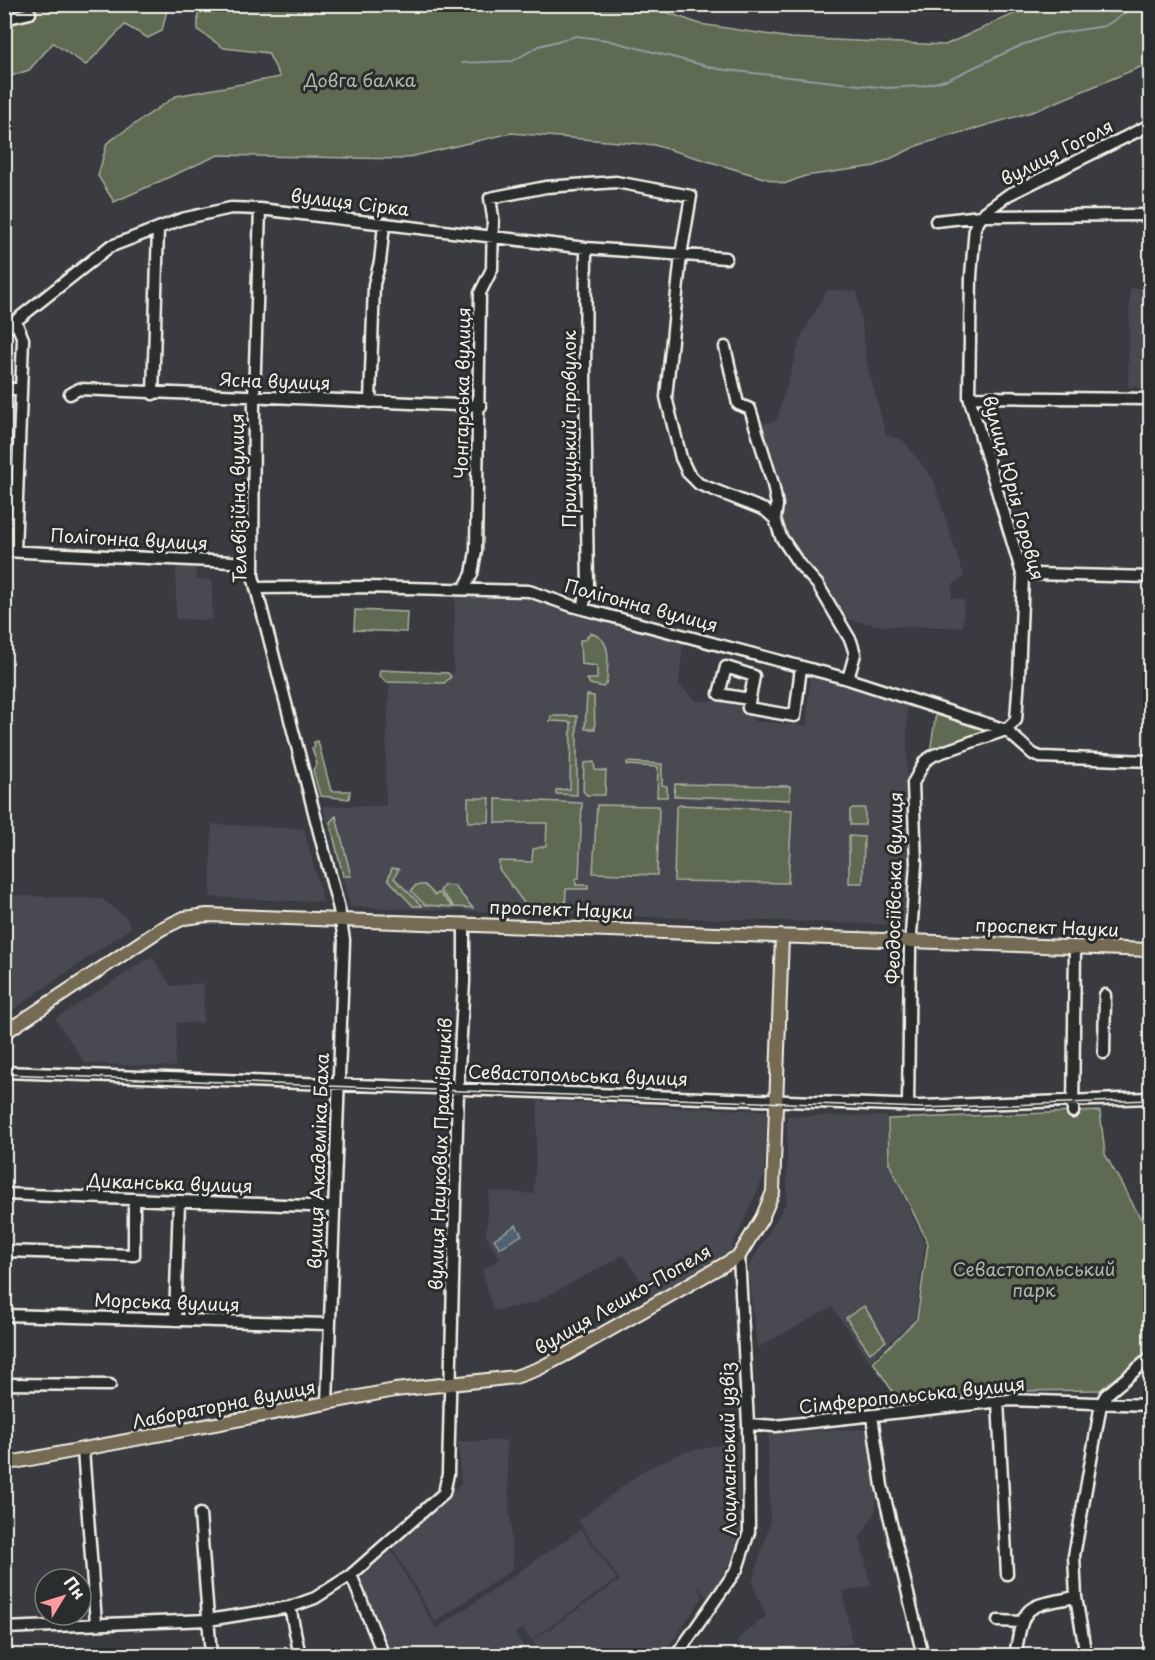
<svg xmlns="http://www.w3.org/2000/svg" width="1155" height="1660" viewBox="0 0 1155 1660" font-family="'Playpen Sans',sans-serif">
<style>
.built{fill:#484851}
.green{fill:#5e6b53;stroke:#a9ae9e;stroke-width:1.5}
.water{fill:#4f6272;stroke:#919ba1;stroke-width:1.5}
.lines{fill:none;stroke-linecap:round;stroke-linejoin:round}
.stream{stroke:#919ba1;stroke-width:2}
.minor-casing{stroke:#f4f1e8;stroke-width:15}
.major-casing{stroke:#f4f1e8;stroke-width:16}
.minor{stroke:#2a2d2e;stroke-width:10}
.major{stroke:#746b52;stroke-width:12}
.tram{stroke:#f4f1e8;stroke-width:1.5}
.labels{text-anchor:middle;stroke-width:6;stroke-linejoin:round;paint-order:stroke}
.park-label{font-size:18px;fill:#b0b5a5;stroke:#2a2d2e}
.street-label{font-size:18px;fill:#f4f1e8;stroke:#2a2d2e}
</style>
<rect width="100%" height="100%" fill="#3a3b41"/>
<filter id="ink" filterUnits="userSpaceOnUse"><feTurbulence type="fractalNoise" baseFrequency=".0167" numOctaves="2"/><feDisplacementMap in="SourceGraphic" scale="12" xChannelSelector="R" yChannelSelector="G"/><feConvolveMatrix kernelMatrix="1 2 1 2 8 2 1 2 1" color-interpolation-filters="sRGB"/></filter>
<g filter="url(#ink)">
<!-- built -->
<path class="built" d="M 1130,288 L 1150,288 L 1150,387 L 1128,387 Z
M 827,290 L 857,291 L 867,363 L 886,435 L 903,440 L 933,479 L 964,577 L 952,585 L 952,598 L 964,600 L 963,627 L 884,626 L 849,620 L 786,539 L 779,498 L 782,484 L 763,442 L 759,425 L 776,421 L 801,337 Z
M 176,565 L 196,566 L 196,579 L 212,580 L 212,620 L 176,619 Z
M 455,594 L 529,599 L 572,614 L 595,616 L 683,641 L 679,685 L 696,701 L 736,701 L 755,721 L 807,726 L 810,674 L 907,702 L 907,920 L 902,925 L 350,907 L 323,806 L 386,806 L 385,776 L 390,671 L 453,673 Z
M 212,824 L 304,829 L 323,902 L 210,897 Z
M 5,895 L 102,899 L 126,917 L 131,928 L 5,1015 Z
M 152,956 L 171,986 L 204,983 L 203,1023 L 177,1023 L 175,1067 L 85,1063 L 55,1019 Z
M 538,1101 L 767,1111 L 764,1176 L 729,1254 L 651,1297 L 624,1255 L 534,1303 L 493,1311 L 482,1270 L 500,1259 L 486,1235 L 489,1191 L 534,1194 Z
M 787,1116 L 887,1116 L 888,1163 L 925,1244 L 915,1319 L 870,1361 L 832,1307 L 757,1348 L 748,1268 L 787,1201 Z
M 868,1429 L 876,1501 L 875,1513 L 860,1538 L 871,1586 L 843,1592 L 852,1643 L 794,1655 L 740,1655 L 739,1638 L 766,1616 L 752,1582 L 770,1524 L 768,1432 Z
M 506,1440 L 513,1569 L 435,1622 L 392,1547 L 461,1483 L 458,1442 Z
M 739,1441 L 741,1542 L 709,1599 L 696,1585 L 703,1597 L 663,1655 L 543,1655 L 532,1641 L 620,1580 L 578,1521 L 644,1470 L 684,1452 Z
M 581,1529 L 617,1579 L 531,1640 L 522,1629 L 515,1634 L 530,1655 L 386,1656 L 356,1579 L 389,1546 L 436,1629 Z"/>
<!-- green -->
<path class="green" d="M 30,5 L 168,4 L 168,5 L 162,31 L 148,38 L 125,25 L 86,65 L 53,43 L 29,70 L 5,78 L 4,16 Z
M 275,5 L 646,5 L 700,24 L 791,38 L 945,45 L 1034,5 L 1150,5 L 1150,63 L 1035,111 L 919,145 L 875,166 L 805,176 L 784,184 L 654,145 L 511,133 L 401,159 L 218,155 L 114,202 L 98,176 L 107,143 L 176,96 L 280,77 L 268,53 L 224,48 L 198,30 L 198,10 L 215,13 Z
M 355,610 L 407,612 L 406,632 L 354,630 Z
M 590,633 C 614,638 607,664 607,682 L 603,687 L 590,684 L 587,679 L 597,679 L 597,666 L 581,664 L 580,640 L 585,640 Z
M 380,670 L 448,673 L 451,677 L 444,683 L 386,682 L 379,675 Z
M 587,695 L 594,696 L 595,729 L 585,729 Z
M 936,713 L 996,731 L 930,753 Z
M 551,716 L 577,716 L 577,795 L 556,794 L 556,790 L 570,789 L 571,722 L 550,721 Z
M 318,741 L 331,791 L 350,791 L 349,799 L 320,796 L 313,770 L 317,764 L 312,748 L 315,747 L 314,742 Z
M 594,762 L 595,770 L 606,771 L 605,795 L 587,795 L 583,791 L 584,763 Z
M 627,762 L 662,764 L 662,785 L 667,786 L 667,797 L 657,797 L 658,767 L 627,765 Z
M 675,784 L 790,786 L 790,800 L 674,796 Z
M 468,798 L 490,798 L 489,822 L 468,822 Z
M 496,799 L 582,803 L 579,878 L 575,879 L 576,885 L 588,885 L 588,889 L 566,889 L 565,911 L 529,910 L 499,869 L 499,861 L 532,862 L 533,849 L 546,846 L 547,823 L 496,823 Z
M 597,805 L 659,806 L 657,875 L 593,873 Z
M 680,805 L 792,810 L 788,883 L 674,881 L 676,808 Z
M 853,808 L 865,808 L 865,825 L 850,825 L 850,810 Z
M 336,816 L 351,876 L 343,876 L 330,822 Z
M 849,836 L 864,837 L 863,883 L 849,883 Z
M 392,868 L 399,869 L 394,878 L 422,906 L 413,906 L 388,879 Z
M 416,885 L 425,885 L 435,895 L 439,893 L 453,907 L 425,905 L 411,891 Z
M 444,885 L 454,886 L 473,908 L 455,907 L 440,891 Z
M 1100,1111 L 1105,1154 L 1146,1228 L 1144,1285 L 1150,1294 L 1150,1350 L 1100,1390 L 1000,1391 L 896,1406 L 893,1392 L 873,1362 L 917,1319 L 928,1243 L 889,1163 L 888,1119 Z
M 864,1306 L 886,1341 L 870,1353 L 846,1318 Z"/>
<!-- water -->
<path class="water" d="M 516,1225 L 522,1235 L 500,1248 L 494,1239 Z"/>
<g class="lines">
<!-- stream -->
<path class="stream" d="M 462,63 L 513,61 L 539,46 L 576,36 L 607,40 L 718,69 L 887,88 L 922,86 L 949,79 L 1022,45 L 1053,34 L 1105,26 L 1130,10 L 1148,4"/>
<!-- minor casing -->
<g class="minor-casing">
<path id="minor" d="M 4,19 L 30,13
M 260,209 L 254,398 L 253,576 L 339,909 L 344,940 L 327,1403
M 936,221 L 981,216 L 1150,215
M 4,330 L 109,247 L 182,219 L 231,208 L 260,209 L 586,248 L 726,258
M 725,347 L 738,404 L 750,409 L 773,484 L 777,505 L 775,519 L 781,537 L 799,564 L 818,585 L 851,641 L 855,654 L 848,679
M 4,389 L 21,389
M 70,394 L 79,389 L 481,406
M 153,394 L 158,228
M 969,397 L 1150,399
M 370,402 L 374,284 L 380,262 L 384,225
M 4,551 L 253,563
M 15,551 L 23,339 L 16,322
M 1023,577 L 1033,574 L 1150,577
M 256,588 L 365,587 L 529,591 L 572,606 L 848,679 L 1006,730 L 1033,754 L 1040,757 L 1150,761
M 464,589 L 472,574 L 476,551 L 480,293 L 492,269 L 493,217 L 490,198 L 546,187 L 616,182 L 691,196 L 681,255 L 666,397 L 681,458 L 688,473 L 699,484 L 765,510 L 775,519
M 583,608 L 588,587 L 585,379 L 586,248
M 749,699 L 719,694 L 726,667 L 754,676 L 748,708 L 795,716 L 801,667
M 1104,1053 L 1105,995
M 4,1072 L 921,1106 L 1150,1098
M 908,1106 L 910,949 L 916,864 L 913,783 L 925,761 L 934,755 L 1006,730 L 1016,720 L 1019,677 L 1023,577 L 969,397 L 971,276 L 975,227 L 985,212 L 1008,195 L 1150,125
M 1073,1112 L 1075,947
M 4,1194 L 334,1207
M 4,1251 L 134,1255 L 134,1199
M 4,1315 L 328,1324
M 175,1320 L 179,1201
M 4,1384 L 110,1385
M 998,1401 L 1007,1574
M 872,1416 L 882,1486 L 923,1656
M 748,1424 L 775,1426 L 1010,1400 L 1150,1405
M 83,1450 L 96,1623
M 200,1514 L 211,1656
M 351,1575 L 384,1656
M 290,1607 L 300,1656
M 998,1621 L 1021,1622
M 4,1628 L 208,1620 L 290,1607 L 315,1598 L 351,1575 L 444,1493 L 448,1474 L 458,1088 L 464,981 L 464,924
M 676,1656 L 737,1569 L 749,1532 L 748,1424 L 739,1256
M 1015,1656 C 1024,1602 1025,1607 1076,1597
M 1086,1656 L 1076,1597 L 1074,1556 L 1101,1404 L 1106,1395 L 1150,1358"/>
</g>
<!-- major casing -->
<g class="major-casing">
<path id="major" d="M 4,1033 L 161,929 L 184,918 L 207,915 L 1150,950
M 4,1464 L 395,1390 L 515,1377 L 538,1369 L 567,1354 L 739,1256 L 762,1218 L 773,1192 L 782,936"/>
</g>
<!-- minor -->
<use href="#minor" class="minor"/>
<!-- major -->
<use href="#major" class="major"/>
<!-- tram -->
<path class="tram" d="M 4,1074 L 922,1108 L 1150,1100"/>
</g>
</g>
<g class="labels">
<!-- park labels -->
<g class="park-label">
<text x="360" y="87">Довга балка</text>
<text x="1034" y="1276">Севастопольський<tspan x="1034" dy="21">парк</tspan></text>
</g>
<!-- street labels -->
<g class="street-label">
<text transform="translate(1057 153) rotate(-27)" y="6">вулиця Гоголя</text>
<text transform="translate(350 203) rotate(7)" y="6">вулиця Сірка</text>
<text transform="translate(275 382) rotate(2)" y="6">Ясна вулиця</text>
<text transform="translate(463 393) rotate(-89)" y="6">Чонгарська вулиця</text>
<text transform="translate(570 429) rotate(-90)" y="6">Прилуцький провулок</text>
<text transform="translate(1013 488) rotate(75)" y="6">вулиця Юрія Горовця</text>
<text transform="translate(239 498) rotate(-91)" y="6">Телевізійна вулиця</text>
<text transform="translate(129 540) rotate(3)" y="6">Полігонна вулиця</text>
<text transform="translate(641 606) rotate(15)" y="6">Полігонна вулиця</text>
<text transform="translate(895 888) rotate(-89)" y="6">Феодосіївська вулиця</text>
<text transform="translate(561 910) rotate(2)" y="6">проспект Науки</text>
<text transform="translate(1047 928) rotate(2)" y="6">проспект Науки</text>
<text transform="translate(578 1076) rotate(2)" y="6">Севастопольська вулиця</text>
<text transform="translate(441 1154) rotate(-88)" y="6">вулиця Наукових Працівників</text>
<text transform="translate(319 1161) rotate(-88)" y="6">вулиця Академіка Баха</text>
<text transform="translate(170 1184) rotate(2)" y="6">Диканська вулиця</text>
<text transform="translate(623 1300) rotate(-30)" y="6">вулиця Лешко-Попеля</text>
<text transform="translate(167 1303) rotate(2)" y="6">Морська вулиця</text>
<text transform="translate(912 1396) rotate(-6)" y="6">Сімферопольська вулиця</text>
<text transform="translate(224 1405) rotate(-11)" y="6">Лабораторна вулиця</text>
<text transform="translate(729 1449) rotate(-91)" y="6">Лоцманський узвіз</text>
</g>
</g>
<!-- margin -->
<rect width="1155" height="1660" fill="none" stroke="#2a2d2e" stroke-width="24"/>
<rect x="12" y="12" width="1131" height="1636" fill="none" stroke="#f4f1e8" stroke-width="2" filter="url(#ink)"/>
<!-- north arrow -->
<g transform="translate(63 1597) rotate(52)"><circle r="28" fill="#2a2d2e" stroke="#7b7b78" stroke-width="1.5"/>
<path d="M0-4.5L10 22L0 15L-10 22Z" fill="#ff9aa2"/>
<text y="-9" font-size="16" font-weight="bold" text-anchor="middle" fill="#f4f1e8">Пн</text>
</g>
</svg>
